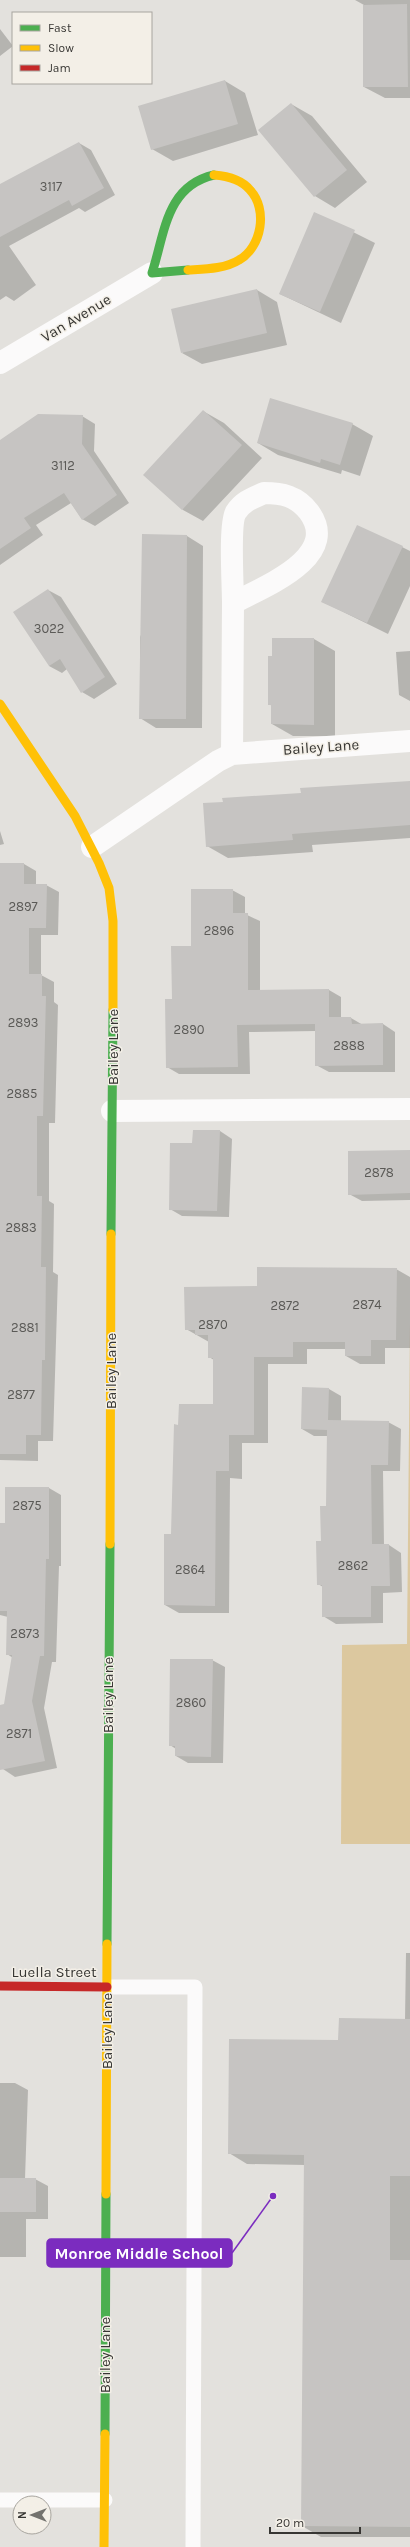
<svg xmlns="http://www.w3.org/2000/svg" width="410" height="2547" viewBox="0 0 410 2547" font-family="Karla,sans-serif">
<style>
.green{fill:#dcc89f}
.shadow{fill:#0003}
.building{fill:#c6c4c2}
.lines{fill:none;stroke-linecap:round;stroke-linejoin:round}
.lane{stroke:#fbfafa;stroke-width:15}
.street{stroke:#fbfafa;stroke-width:22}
.fast{stroke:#4caf50;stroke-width:9}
.slow{stroke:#ffc107;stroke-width:9}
.jam{stroke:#c62828;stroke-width:9}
.labels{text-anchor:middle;stroke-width:3;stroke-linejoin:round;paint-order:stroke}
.number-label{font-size:13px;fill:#5b5a57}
.street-label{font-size:15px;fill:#373633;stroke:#f3efe7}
.leader{fill:none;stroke:#7b2cbf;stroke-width:1.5}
.callout-dot{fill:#7b2cbf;stroke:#f3efe7;stroke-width:1.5}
.callout{fill:#7b2cbf;stroke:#7b2cbf;stroke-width:1.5}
.callout-label{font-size:16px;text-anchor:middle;font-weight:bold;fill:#fff}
</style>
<rect width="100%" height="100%" fill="#e3e1dd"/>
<!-- green -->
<path class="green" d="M 410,1323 L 410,1844 L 341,1844 L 342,1645 L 407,1644 Z"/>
<!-- shadow -->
<path class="shadow" d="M 355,0 L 410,0 L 410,98 L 385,98 L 364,87 L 364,5 Z
M 0,29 L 13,46 L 0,56 Z
M 225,81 L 245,93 L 258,135 L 173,161 L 152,149 Z
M 291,104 L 312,116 L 367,182 L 335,208 L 315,196 Z
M 79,143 L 91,150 L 115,195 L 85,212 L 79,208 L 9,246 L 36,285 L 14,301 L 6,296 L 0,300 L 0,185 Z
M 315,213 L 375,243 L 341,323 L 280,294 Z
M 257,290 L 277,302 L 287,345 L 202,364 L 182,353 Z
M 203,411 L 224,423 L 262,458 L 203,521 L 183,510 L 145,475 Z
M 82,416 L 95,424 L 94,451 L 129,503 L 95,526 L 82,519 L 71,503 L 36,525 L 43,535 L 0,565 L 0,441 Z
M 352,424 L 373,436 L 360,476 L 342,470 L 341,474 L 278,455 L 258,443 Z
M 187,536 L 203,546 L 202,728 L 156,728 L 140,718 L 140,637 Z
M 402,547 L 410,551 L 410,586 L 388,634 L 323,602 Z
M 48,590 L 61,597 L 117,684 L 94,699 L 82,692 L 67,669 L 62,673 L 49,666 Z
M 273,639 L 314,639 L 335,651 L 335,736 L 293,736 L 272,724 L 272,706 L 269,704 Z
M 410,651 L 410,701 L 399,695 L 396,652 Z
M 410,782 L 410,838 L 312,845 L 313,852 L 228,858 L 207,846 L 302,793 Z
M 0,831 L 4,844 L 0,845 Z
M 0,864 L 24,864 L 36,871 L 36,885 L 46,885 L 59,892 L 58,935 L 41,935 L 41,975 L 54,982 L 54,1002 L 58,1005 L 55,1123 L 49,1123 L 49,1201 L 54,1204 L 53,1272 L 58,1275 L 53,1441 L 38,1441 L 38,1461 L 0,1460 Z
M 232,890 L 245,897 L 245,914 L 260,921 L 260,991 L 329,990 L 341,997 L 341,1018 L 351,1018 L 363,1025 L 383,1024 L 395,1032 L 395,1072 L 329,1072 L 316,1065 L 316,1031 L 249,1032 L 250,1074 L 179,1074 L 167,1067 L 173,1000 L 192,947 Z
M 220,1131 L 232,1139 L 229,1217 L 182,1216 L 170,1209 L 193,1144 Z
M 410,1151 L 410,1200 L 362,1201 L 349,1194 Z
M 396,1269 L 410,1277 L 410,1348 L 385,1348 L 385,1364 L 360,1364 L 346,1356 L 346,1349 L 307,1349 L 307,1364 L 268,1364 L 268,1443 L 242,1443 L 242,1479 L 230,1478 L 229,1613 L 179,1613 L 165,1605 L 172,1535 L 179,1426 L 214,1405 L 214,1360 L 209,1357 L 209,1342 L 186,1329 L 258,1287 Z
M 329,1389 L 341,1396 L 341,1421 L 388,1422 L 401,1429 L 400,1471 L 383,1471 L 384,1545 L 389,1545 L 401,1553 L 402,1592 L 383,1593 L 383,1623 L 336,1624 L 323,1616 L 323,1587 L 318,1584 L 327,1507 L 328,1436 L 314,1436 L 302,1429 Z
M 49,1488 L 61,1495 L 61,1566 L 59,1566 L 56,1662 L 52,1662 L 44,1708 L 57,1768 L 15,1777 L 3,1769 L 0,1757 L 0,1706 L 5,1705 L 13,1658 L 7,1654 L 8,1617 L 0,1615 L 0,1524 L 6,1524 Z
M 212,1660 L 225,1667 L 223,1763 L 188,1763 L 176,1756 L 176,1749 L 170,1745 Z
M 406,1953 L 410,1953 L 410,2537 L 321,2537 L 302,2526 L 305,2165 L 247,2164 L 229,2153 L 339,2041 L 405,2020 Z
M 0,2083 L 15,2083 L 28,2090 L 25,2179 L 35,2179 L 48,2186 L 48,2219 L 26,2219 L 26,2257 L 0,2257 Z"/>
<!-- building -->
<path class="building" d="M 407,4 L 408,87 L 363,87 L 363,5 Z
M 225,80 L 238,124 L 151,150 L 138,106 Z
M 291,103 L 347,170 L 314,197 L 258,130 Z
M 79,142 L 104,188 L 72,206 L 69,200 L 0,237 L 0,184 Z
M 314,212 L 355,230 L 320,312 L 279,294 Z
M 257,289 L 267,333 L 181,353 L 171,309 Z
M 270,398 L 353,423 L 340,465 L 321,459 L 320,463 L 257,443 Z
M 203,410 L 242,445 L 182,510 L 143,475 Z
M 38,414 L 83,415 L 82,444 L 117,495 L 82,520 L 64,493 L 24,518 L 31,528 L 0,549 L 0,440 Z
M 357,525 L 403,546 L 367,623 L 321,602 Z
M 142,534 L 187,535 L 186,719 L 139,719 Z
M 48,589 L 105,677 L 81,693 L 60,659 L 49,666 L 13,612 Z
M 272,638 L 314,638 L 314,725 L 271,724 L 271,705 L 268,705 L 268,656 L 272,656 Z
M 410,781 L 410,825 L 292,834 L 293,840 L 206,847 L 203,803 L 223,802 L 222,798 L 301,793 L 300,788 Z
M 0,863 L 24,863 L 24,884 L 47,884 L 46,928 L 29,928 L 29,974 L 42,974 L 42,996 L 46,996 L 43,1116 L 37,1116 L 37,1196 L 42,1196 L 41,1267 L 46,1267 L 45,1360 L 42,1360 L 41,1435 L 26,1435 L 26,1454 L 0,1454 Z
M 191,889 L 233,889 L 233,913 L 248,913 L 248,990 L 329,989 L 329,1017 L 351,1017 L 352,1024 L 383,1023 L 383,1065 L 315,1066 L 315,1024 L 237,1025 L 238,1067 L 166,1068 L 165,999 L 172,999 L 171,946 L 191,946 Z
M 193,1130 L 220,1130 L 217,1211 L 169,1210 L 170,1143 L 192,1143 Z
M 410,1150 L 410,1193 L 348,1195 L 348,1151 Z
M 257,1267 L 397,1268 L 396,1340 L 371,1340 L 371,1356 L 345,1356 L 345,1342 L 293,1342 L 293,1357 L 254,1357 L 254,1435 L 229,1435 L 229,1471 L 216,1471 L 215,1606 L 164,1605 L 164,1534 L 171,1534 L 174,1424 L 178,1425 L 179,1404 L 213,1404 L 213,1358 L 208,1358 L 208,1335 L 195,1335 L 195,1330 L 185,1330 L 184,1287 L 257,1286 Z
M 302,1387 L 329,1388 L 328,1420 L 389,1421 L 388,1465 L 371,1465 L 372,1544 L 389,1544 L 390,1586 L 371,1586 L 371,1617 L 322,1617 L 322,1585 L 317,1585 L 316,1541 L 321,1541 L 320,1506 L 326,1506 L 327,1430 L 301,1429 Z
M 5,1487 L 49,1487 L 49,1559 L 46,1559 L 44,1656 L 40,1656 L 32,1701 L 45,1761 L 0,1770 L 0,1705 L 4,1704 L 12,1655 L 6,1655 L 7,1611 L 0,1611 L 0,1523 L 5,1523 Z
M 170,1659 L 213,1659 L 211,1757 L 175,1756 L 175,1746 L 169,1746 Z
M 339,2018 L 410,2019 L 410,2176 L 390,2176 L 390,2260 L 410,2260 L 410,2527 L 301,2526 L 304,2155 L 228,2154 L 229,2039 L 338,2040 Z
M 0,2178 L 36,2178 L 36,2212 L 0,2212 Z"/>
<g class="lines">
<!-- lane -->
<path class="lane" d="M 107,1987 L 195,1987 L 193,2547
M 0,2500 L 105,2500"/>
<!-- street -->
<path class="street" d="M 0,363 L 152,273
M 264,493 C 282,493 297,496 309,512 C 342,557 263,587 233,603 C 233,586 229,523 236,512 C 243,501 253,498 264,493 Z
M 232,754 L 410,741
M 92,847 L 218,761 L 232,754 L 233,603
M 112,1111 L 410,1109"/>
<!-- fast -->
<path class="fast" d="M 188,270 L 152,273 C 165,233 166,186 214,175
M 111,1234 L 113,1010
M 107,1944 L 110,1544
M 105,2434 L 106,2194"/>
<!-- slow -->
<path class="slow" d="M 188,270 C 204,269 225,269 239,260 C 262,247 268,209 250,190 C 241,179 227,176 214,175
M 0,704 L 75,816 L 99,863 L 109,888 L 113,921 L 113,1010
M 110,1544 L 111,1234
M 106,2194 L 107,1944
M 104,2547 L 105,2434"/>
<!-- jam -->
<path class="jam" d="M 0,1986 L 107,1987"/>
</g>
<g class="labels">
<!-- number labels -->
<g class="number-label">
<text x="51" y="191">3117</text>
<text x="63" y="470">3112</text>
<text x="49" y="633">3022</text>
<text x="23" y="911">2897</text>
<text x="219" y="935">2896</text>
<text x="23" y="1027">2893</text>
<text x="189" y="1034">2890</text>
<text x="349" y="1050">2888</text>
<text x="22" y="1098">2885</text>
<text x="379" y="1177">2878</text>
<text x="21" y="1232">2883</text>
<text x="367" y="1309">2874</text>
<text x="285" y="1310">2872</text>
<text x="213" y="1329">2870</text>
<text x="25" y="1332">2881</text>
<text x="21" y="1399">2877</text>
<text x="27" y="1510">2875</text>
<text x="353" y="1570">2862</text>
<text x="190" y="1574">2864</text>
<text x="25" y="1638">2873</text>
<text x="191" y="1707">2860</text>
<text x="19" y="1738">2871</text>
</g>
<!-- street labels -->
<g class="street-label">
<text transform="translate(76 318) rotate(-31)" y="5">Van Avenue</text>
<text transform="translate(321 747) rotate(-4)" y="5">Bailey Lane</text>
<text transform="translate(113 1047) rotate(-90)" y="5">Bailey Lane</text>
<text transform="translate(111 1371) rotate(-90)" y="5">Bailey Lane</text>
<text transform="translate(108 1695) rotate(-90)" y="5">Bailey Lane</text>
<text x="54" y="1977">Luella Street</text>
<text transform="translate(107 2031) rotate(-90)" y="5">Bailey Lane</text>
<text transform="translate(105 2355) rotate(-90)" y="5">Bailey Lane</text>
</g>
</g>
<!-- callouts -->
<path class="leader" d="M273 2196L232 2253"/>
<circle class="callout-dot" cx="273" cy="2196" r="4"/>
<rect class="callout" x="47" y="2239" width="185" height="28" rx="4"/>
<g class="callout-label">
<text x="139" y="2259">Monroe Middle School</text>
</g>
<!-- legend -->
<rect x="12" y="12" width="140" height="72" fill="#f3efe7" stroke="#a8a59f"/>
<rect x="20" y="25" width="20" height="6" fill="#4caf50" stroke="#a8a59f"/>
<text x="48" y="32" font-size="12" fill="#373633">Fast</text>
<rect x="20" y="45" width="20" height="6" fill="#ffc107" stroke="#a8a59f"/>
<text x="48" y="52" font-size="12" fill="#373633">Slow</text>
<rect x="20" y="65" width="20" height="6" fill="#c62828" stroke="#a8a59f"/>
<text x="48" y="72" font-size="12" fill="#373633">Jam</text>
<!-- north arrow -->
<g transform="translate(32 2515) rotate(270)"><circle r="19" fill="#f3efe7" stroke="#a8a59f"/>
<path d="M0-3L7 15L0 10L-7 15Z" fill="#73726e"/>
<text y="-6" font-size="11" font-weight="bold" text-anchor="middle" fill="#373633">N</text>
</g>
<!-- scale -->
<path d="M270 2527v6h90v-6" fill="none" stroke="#373633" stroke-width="2"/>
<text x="276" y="2527" font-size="12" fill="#373633" stroke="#f3efe7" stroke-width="3" paint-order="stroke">20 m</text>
</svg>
